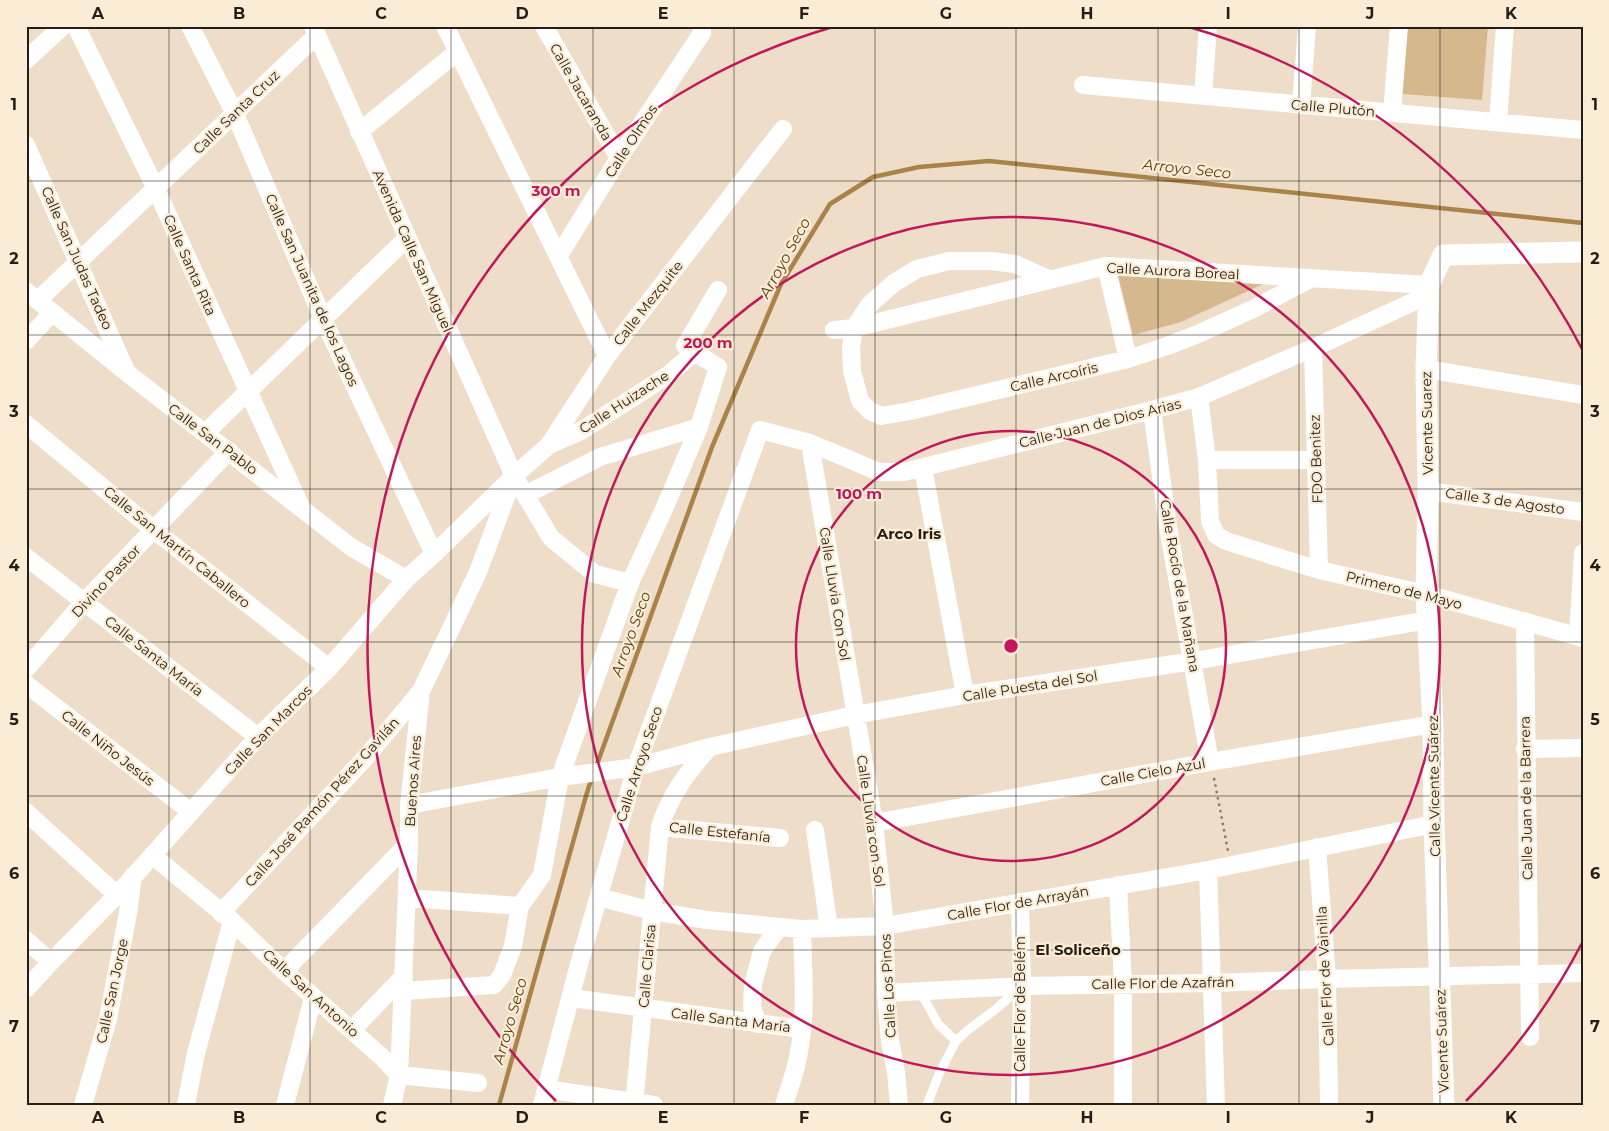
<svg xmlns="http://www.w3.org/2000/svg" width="1609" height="1131" viewBox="0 0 1609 1131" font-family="Montserrat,sans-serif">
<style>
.green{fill:#d6b88e}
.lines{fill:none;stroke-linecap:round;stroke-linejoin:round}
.stream{stroke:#a9834a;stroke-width:4.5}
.path{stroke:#887e6f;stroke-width:2.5;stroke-dasharray:2.5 4;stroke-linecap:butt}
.service{stroke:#fff;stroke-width:9}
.minor{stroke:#fff;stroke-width:18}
.tertiary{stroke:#fff;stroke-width:21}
.grid{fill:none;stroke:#231e16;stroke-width:1;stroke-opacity:0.55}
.ring{fill:none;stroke:#c2185b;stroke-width:2.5}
.labels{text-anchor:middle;stroke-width:4.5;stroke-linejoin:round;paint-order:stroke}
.street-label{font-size:14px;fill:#231e16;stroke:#fbecd6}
.water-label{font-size:15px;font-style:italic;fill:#5a3e11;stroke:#fbecd6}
.neighbourhood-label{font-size:15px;font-weight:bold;fill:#231e16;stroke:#fbecd6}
.centre{fill:#c2185b;stroke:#fbecd6;stroke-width:2.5}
.ring-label{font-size:15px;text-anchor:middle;font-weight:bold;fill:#c2185b;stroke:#fbecd6;stroke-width:4.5;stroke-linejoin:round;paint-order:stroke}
.neatline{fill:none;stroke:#231e16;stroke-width:2}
.grid-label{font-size:16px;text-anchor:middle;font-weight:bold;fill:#231e16}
</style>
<rect width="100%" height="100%" fill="#eedec9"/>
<!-- green -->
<path class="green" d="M 1407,26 L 1488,26 L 1482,100 L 1402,94 Z
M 1117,272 L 1263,284 L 1181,322 L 1133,335 Z"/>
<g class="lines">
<!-- stream -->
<path class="stream" d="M 596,767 L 712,447 L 781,284 L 830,204 L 873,177 L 919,167 L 989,161 L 1583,223
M 499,1105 L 586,796 L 592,777"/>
<!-- path -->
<path class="path" d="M 1214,778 L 1228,851"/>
<!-- service -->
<path class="service" d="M 920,991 L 938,1024 L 956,1041
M 927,1105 L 939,1074 L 956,1041 L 968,1030 L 996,1009 L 1020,988"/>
<!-- minor -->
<path class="minor" d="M 76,26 L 156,189 L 300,505
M 190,26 L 235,114 L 323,319 L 434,554
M 313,26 L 514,476 L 551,538 L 595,574 L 630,583
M 445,26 L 607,356
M 544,26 L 619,158
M 26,60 L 63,26
M 1083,85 L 1583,130
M 1203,96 L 1208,26
M 1301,105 L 1307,26
M 1392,113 L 1399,26
M 1498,122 L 1505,26
M 359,132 L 457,52
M 26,145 L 126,371
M 558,257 L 619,158 L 702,33 L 702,26
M 1106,266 L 1128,359
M 1048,279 L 1015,264 L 991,261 L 949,261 L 917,269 L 894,283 L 870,304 L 854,328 L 851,348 L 852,371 L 860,401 L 870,411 L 881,416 L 910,411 L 1128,359 L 1167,346 L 1198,334 L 1253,309 L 1312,278
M 26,291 L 126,372 L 351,547 L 406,579
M 38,300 L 317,35
M 834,330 L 854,328 L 1106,266 L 1429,285
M 26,341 L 52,313
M 1313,348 L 1319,570
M 1426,369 L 1583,395
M 1199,397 L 1207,460 L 1210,521 L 1216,535 L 1226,541 L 1319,570 L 1426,594 L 1583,638
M 1152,410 L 1168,527 L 1210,762
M 26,424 L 154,530 L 329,668
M 205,433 L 407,238
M 810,443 L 874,823 L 885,926 L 886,993 L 890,1041 L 896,1072 L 899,1105
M 549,445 L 581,431 L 668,375 L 695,352
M 1207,460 L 1315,460
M 923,468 L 965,695
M 1428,491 L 1583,512
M 525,495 L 600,457 L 699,427
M 26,557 L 258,737
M 1525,621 L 1530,1037
M 1578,636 L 1583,553
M 26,669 L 84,602 L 229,451
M 26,684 L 191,812
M 1525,749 L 1583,748
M 409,805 L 560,777 L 636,767 L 710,747 L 855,715 L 965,695 L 1194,661 L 1428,620
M 26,812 L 117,895
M 874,823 L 1210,762 L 1433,724
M 660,827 L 780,838
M 815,830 L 829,928
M 1317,847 L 1327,979 L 1329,1105
M 152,855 L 232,921 L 284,971 L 383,1058 L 399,1075
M 1208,870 L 1216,1105
M 1118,885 L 1123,984 L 1123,1105
M 599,897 L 652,911 L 707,920 L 802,929 L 885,926 L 1208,870 L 1434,824
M 407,898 L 520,906
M 1020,902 L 1022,986 L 1020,1105
M 221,913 L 366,757 L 421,691
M 26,940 L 51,962
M 284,971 L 409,843
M 26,989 L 51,962 L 117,895 L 258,737 L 329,668 L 406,579 L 434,554 L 514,476 L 549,445 L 607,356 L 783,129
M 403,991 L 494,985 L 502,975 L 513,946 L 520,906 L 542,875 L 560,777 L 630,583 L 664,509 L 699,427 L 718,367 L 685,346 L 718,290
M 886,993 L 1022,986 L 1211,983 L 1327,979 L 1583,973
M 571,998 L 802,1029
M 758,1024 L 752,1007 L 753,984 L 762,951 L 779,927
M 352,1030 L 404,976
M 399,1075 L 478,1083
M 546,1089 L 654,1105
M 83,1105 L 108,1019 L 128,913 L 133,876
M 186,1105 L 196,1053 L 232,921
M 285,1105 L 313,998
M 392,1105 L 399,1075 L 409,843 L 409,805 L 421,691 L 478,572 L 512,481
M 542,1105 L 578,968 L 636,767 L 760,430 L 810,443 L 879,472 L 904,472 L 1152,410 L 1199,397 L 1313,348 L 1428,295
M 634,1105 L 660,827 C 670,795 688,771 710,747
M 784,1105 C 789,1089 795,1073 798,1057 C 807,1015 803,972 802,929"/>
<!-- tertiary -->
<path class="tertiary" d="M 1444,1105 L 1434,824 L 1433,724 L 1426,594 L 1428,491 L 1426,369 L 1429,285 L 1443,255 L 1583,252"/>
</g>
<!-- grid -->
<path class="grid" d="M 169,26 L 169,1105M 310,26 L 310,1105M 451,26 L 451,1105M 593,26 L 593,1105M 734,26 L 734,1105M 875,26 L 875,1105M 1016,26 L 1016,1105M 1158,26 L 1158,1105M 1299,26 L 1299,1105M 1440,26 L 1440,1105M 26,181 L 1583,181M 26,335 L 1583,335M 26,489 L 1583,489M 26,642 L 1583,642M 26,796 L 1583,796M 26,950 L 1583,950"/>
<!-- distance rings -->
<g class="ring">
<circle cx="1011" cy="646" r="215"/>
<circle cx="1011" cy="646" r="429"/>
<path d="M1582 943A644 644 0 0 1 1466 1101M556 1101A644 644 0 0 1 833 27M1189 27A644 644 0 0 1 1582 349"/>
</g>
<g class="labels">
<!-- street labels -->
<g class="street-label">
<text transform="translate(581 92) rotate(60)" y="5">Calle Jacaranda</text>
<text transform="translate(1333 108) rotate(5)" y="5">Calle Plutón</text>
<text transform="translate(236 112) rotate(-44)" y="5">Calle Santa Cruz</text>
<text transform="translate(631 141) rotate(-57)" y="5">Calle Olmos</text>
<text transform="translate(413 251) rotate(66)" y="5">Avenida Calle San Miguel</text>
<text transform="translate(77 258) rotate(66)" y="5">Calle San Judas Tadeo</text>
<text transform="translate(190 265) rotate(66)" y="5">Calle Santa Rita</text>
<text transform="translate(1173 271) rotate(3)" y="5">Calle Aurora Boreal</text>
<text transform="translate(312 290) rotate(66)" y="5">Calle San Juanita de los Lagos</text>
<text transform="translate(648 303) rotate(-52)" y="5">Calle Mezquite</text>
<text transform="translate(1054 377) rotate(-13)" y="5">Calle Arcoíris</text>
<text transform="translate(624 402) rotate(-33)" y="5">Calle Huizache</text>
<text transform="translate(1100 423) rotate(-14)" y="5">Calle Juan de Dios Arias</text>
<text transform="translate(1427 423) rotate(-91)" y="5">Vicente Suarez</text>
<text transform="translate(213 439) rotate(37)" y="5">Calle San Pablo</text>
<text transform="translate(1316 459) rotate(-92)" y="5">FDO Benitez</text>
<text transform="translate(1505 501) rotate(8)" y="5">Calle 3 de Agosto</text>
<text transform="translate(177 547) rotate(39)" y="5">Calle San Martín Caballero</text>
<text transform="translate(106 581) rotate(-47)" y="5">Divino Pastor</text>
<text transform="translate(1180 586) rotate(80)" y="5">Calle Rocío de la Mañana</text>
<text transform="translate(1404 590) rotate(14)" y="5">Primero de Mayo</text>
<text transform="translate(835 594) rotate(81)" y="5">Calle Lluvia Con Sol</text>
<text transform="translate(154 656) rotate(38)" y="5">Calle Santa María</text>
<text transform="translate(1030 686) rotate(-9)" y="5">Calle Puesta del Sol</text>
<text transform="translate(268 730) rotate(-46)" y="5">Calle San Marcos</text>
<text transform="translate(108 748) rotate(38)" y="5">Calle Niño Jesús</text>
<text transform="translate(639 764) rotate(-72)" y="5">Calle Arroyo Seco</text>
<text transform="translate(1153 772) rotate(-10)" y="5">Calle Cielo Azul</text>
<text transform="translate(413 781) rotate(-86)" y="5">Buenos Aires</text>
<text transform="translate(1434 786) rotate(-91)" y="5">Calle Vicente Suárez</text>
<text transform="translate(1526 798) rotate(-91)" y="5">Calle Juan de la Barrera</text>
<text transform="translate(322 802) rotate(-48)" y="5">Calle José Ramón Pérez Gavilán</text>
<text transform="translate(871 821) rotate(82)" y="5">Calle Lluvia con Sol</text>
<text transform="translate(720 832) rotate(6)" y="5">Calle Estefanía</text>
<text transform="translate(1018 903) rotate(-10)" y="5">Calle Flor de Arrayán</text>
<text transform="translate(647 966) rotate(-85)" y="5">Calle Clarisa</text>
<text transform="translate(1325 976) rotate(-93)" y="5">Calle Flor de Vainilla</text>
<text transform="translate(1163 983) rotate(-1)" y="5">Calle Flor de Azafrán</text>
<text transform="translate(888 986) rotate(-93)" y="5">Calle Los Pinos</text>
<text transform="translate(112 991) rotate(-78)" y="5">Calle San Jorge</text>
<text transform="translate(311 993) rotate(42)" y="5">Calle San Antonio</text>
<text transform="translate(1020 1004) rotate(-90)" y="5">Calle Flor de Belém</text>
<text transform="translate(731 1020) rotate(7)" y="5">Calle Santa María</text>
<text transform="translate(1442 1041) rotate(-92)" y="5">Vicente Suárez</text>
</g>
<!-- water labels -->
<g class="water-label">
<text transform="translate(1187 169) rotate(6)" y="5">Arroyo Seco</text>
<text transform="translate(785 258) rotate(-61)" y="5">Arroyo Seco</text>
<text transform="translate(631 634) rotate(-70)" y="5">Arroyo Seco</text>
<text transform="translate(510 1021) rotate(-74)" y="5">Arroyo Seco</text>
</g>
<!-- neighbourhood labels -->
<g class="neighbourhood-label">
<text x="909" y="539">Arco Iris</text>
<text x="1078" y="955">El Soliceño</text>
</g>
</g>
<circle cx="1011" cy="646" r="8" class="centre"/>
<g class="ring-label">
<text x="556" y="196">300 m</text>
<text x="708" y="348">200 m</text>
<text x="859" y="499">100 m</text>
</g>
<!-- border -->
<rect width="1609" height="1131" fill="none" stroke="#fbecd6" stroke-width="55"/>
<rect x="28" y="28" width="1554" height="1076" class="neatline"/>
<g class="grid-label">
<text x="98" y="19">A</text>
<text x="239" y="19">B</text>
<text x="381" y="19">C</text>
<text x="522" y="19">D</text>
<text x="663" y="19">E</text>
<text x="804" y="19">F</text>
<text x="946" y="19">G</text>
<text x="1087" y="19">H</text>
<text x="1228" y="19">I</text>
<text x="1370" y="19">J</text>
<text x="1511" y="19">K</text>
<text x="14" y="110">1</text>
<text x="1595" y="110">1</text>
<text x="14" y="264">2</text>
<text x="1595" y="264">2</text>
<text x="14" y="417">3</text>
<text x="1595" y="417">3</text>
<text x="14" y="571">4</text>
<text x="1595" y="571">4</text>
<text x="14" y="725">5</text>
<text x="1595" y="725">5</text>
<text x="14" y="879">6</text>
<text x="1595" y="879">6</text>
<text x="14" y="1032">7</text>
<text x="1595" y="1032">7</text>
<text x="98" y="1123">A</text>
<text x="239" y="1123">B</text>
<text x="381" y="1123">C</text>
<text x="522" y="1123">D</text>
<text x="663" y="1123">E</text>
<text x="804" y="1123">F</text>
<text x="946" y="1123">G</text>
<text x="1087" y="1123">H</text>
<text x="1228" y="1123">I</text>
<text x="1370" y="1123">J</text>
<text x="1511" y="1123">K</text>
</g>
</svg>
